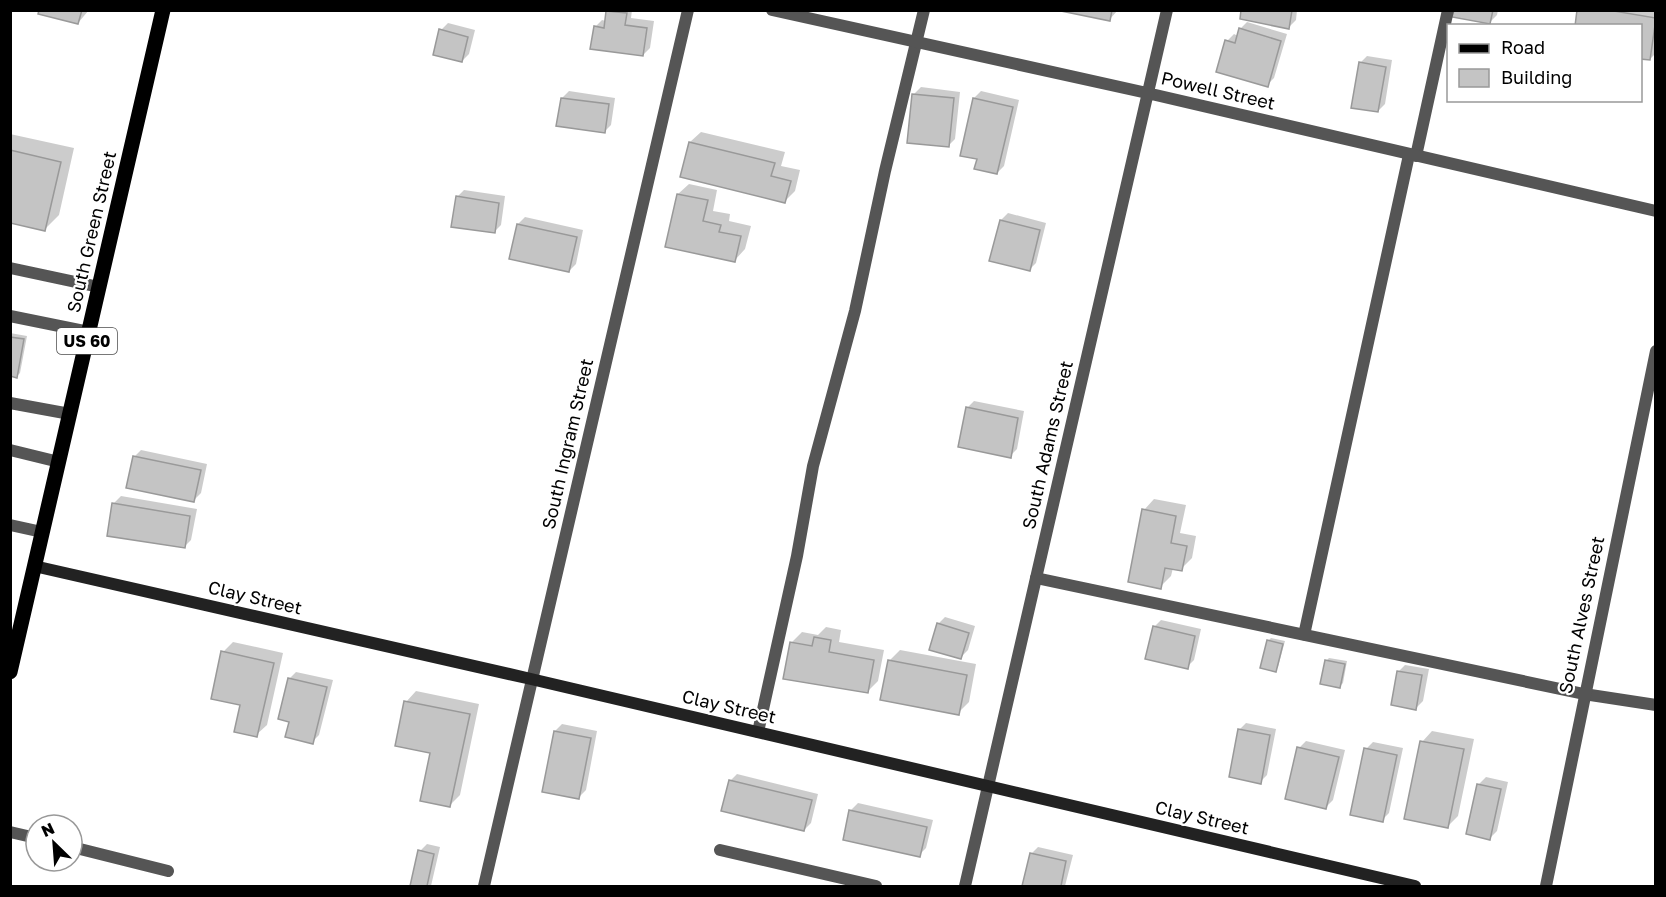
<svg xmlns="http://www.w3.org/2000/svg" width="1666" height="897" viewBox="0 0 1666 897" font-family="'Golos Text',sans-serif">
<style>
.shadow{fill:#0003}
.building{fill:#c4c4c4;stroke:#999;stroke-width:1.5}
.lines{fill:none;stroke-linecap:round;stroke-linejoin:round}
.lane{stroke:#555;stroke-width:12}
.street{stroke:#555;stroke-width:12}
.secondary{stroke:#222;stroke-width:12}
.primary{stroke:#000;stroke-width:15}
.labels{text-anchor:middle;stroke-width:4.5;stroke-linejoin:round;paint-order:stroke}
.shield{fill:#fff;stroke:#4c4c4c;stroke-width:1.5}
.shield-label{font-size:16px;font-weight:bold;fill:#000}
.street-label{font-size:18px;fill:#000;stroke:#fff}
</style>
<rect width="100%" height="100%" fill="#fff"/>
<!-- shadow -->
<path class="shadow" d="M 40,10 L 89,10 L 78,23 Z
M 608,10 L 632,10 L 631,18 L 654,21 L 650,48 L 643,55 L 595,27 L 602,20 L 606,21 Z
M 1064,10 L 1118,10 L 1109,20 Z
M 1243,10 L 1297,10 L 1296,20 L 1289,27 Z
M 1455,10 L 1498,10 L 1497,15 L 1490,22 Z
M 1579,10 L 1656,10 L 1656,53 L 1650,59 L 1640,26 Z
M 1247,22 L 1287,34 L 1274,78 L 1267,85 L 1227,41 L 1234,34 L 1238,36 L 1240,29 Z
M 448,23 L 475,30 L 469,54 L 462,61 L 441,30 Z
M 1367,56 L 1392,60 L 1385,104 L 1378,111 L 1360,63 Z
M 921,87 L 960,92 L 955,139 L 948,146 L 914,94 Z
M 569,91 L 615,98 L 611,125 L 604,132 L 562,98 Z
M 981,91 L 1019,100 L 1004,166 L 997,173 L 978,158 L 974,98 Z
M 701,132 L 785,152 L 781,166 L 800,170 L 795,191 L 785,201 L 682,176 L 690,142 Z
M 10,134 L 74,148 L 59,215 L 45,229 L 10,221 Z
M 689,184 L 717,190 L 713,211 L 730,214 L 729,221 L 751,226 L 745,249 L 735,260 L 678,194 Z
M 464,190 L 505,196 L 501,225 L 494,232 L 457,197 Z
M 1008,213 L 1046,223 L 1036,263 L 1029,270 L 1001,220 Z
M 525,217 L 583,230 L 576,264 L 569,271 L 518,224 Z
M 10,333 L 27,336 L 20,373 L 17,376 L 10,375 Z
M 974,401 L 1024,411 L 1017,449 L 1010,456 L 967,408 Z
M 141,450 L 207,464 L 201,493 L 194,500 L 134,457 Z
M 121,496 L 197,509 L 191,540 L 184,547 L 114,503 Z
M 1154,499 L 1186,505 L 1180,533 L 1196,536 L 1192,558 L 1181,569 L 1173,568 L 1171,576 L 1160,587 L 1144,510 Z
M 945,617 L 975,626 L 968,650 L 961,657 L 938,624 Z
M 1161,620 L 1201,629 L 1194,660 L 1187,667 L 1154,627 Z
M 826,627 L 841,630 L 839,642 L 884,650 L 878,681 L 867,692 L 791,643 L 802,632 L 818,635 Z
M 1271,638 L 1285,641 L 1278,667 L 1275,671 L 1268,641 Z
M 233,642 L 283,653 L 267,725 L 256,735 L 242,704 L 223,652 Z
M 900,650 L 976,664 L 969,702 L 958,713 L 889,661 Z
M 1329,658 L 1347,661 L 1343,683 L 1340,686 L 1326,661 Z
M 1405,665 L 1429,669 L 1423,701 L 1416,708 L 1398,672 Z
M 296,672 L 333,680 L 319,735 L 312,742 L 291,720 L 289,679 Z
M 416,691 L 479,704 L 460,795 L 450,805 L 432,752 L 406,702 Z
M 1246,723 L 1276,729 L 1267,775 L 1260,782 L 1239,730 Z
M 562,724 L 597,731 L 586,790 L 579,797 L 555,731 Z
M 1432,731 L 1474,739 L 1458,816 L 1448,826 L 1422,742 Z
M 1306,741 L 1345,750 L 1333,800 L 1326,807 L 1299,748 Z
M 1373,742 L 1403,748 L 1389,813 L 1382,820 L 1366,749 Z
M 737,774 L 818,794 L 811,823 L 804,830 L 730,781 Z
M 1486,777 L 1508,782 L 1497,831 L 1490,838 L 1479,784 Z
M 858,803 L 933,820 L 926,848 L 919,855 L 844,838 L 851,810 Z
M 427,844 L 440,847 L 431,886 L 411,886 L 420,851 Z
M 1038,847 L 1073,855 L 1065,886 L 1024,886 L 1031,854 Z"/>
<!-- building -->
<path class="building" d="M 39,10 L 82,10 L 78,24 L 38,14 Z
M 1056,10 L 1112,10 L 1110,21 Z
M 1241,10 L 1292,10 L 1289,29 L 1240,19 Z
M 1454,10 L 1493,10 L 1490,24 L 1452,17 Z
M 1577,10 L 1608,10 L 1656,18 L 1650,60 L 1640,59 L 1640,26 L 1575,26 Z
M 606,11 L 627,13 L 625,25 L 647,28 L 643,56 L 590,49 L 594,26 L 604,28 Z
M 1239,28 L 1281,41 L 1268,87 L 1216,72 L 1225,40 L 1235,43 Z
M 439,29 L 468,37 L 462,62 L 433,55 Z
M 1359,62 L 1386,67 L 1378,112 L 1351,108 Z
M 912,94 L 954,98 L 949,147 L 907,143 Z
M 561,98 L 609,104 L 605,133 L 556,126 Z
M 973,98 L 1013,107 L 997,174 L 974,169 L 977,159 L 960,156 Z
M 689,142 L 775,163 L 771,176 L 791,181 L 785,203 L 680,177 Z
M 10,150 L 61,162 L 45,231 L 10,223 Z
M 677,194 L 708,200 L 703,221 L 721,225 L 719,232 L 741,236 L 735,262 L 665,247 Z
M 456,196 L 499,203 L 495,233 L 451,227 Z
M 1000,220 L 1040,230 L 1030,271 L 989,261 Z
M 517,224 L 577,237 L 569,272 L 509,259 Z
M 10,337 L 24,339 L 17,378 L 10,376 Z
M 966,407 L 1018,418 L 1011,458 L 958,447 Z
M 133,456 L 201,470 L 194,502 L 126,488 Z
M 112,503 L 190,516 L 185,548 L 107,536 Z
M 1142,509 L 1176,516 L 1171,543 L 1187,546 L 1182,571 L 1165,568 L 1161,589 L 1128,582 Z
M 937,623 L 969,633 L 961,659 L 929,650 Z
M 1153,626 L 1195,636 L 1188,669 L 1145,659 Z
M 814,637 L 831,640 L 829,652 L 874,660 L 868,693 L 783,679 L 790,642 L 812,646 Z
M 1267,640 L 1283,644 L 1276,672 L 1260,668 Z
M 221,651 L 274,663 L 257,737 L 234,732 L 240,705 L 211,699 Z
M 888,660 L 967,675 L 959,715 L 880,700 Z
M 1325,660 L 1345,664 L 1340,688 L 1320,684 Z
M 1397,671 L 1422,675 L 1416,710 L 1391,705 Z
M 288,678 L 327,687 L 313,744 L 285,737 L 289,722 L 278,719 Z
M 404,701 L 470,714 L 450,807 L 420,801 L 430,753 L 395,746 Z
M 1238,729 L 1270,735 L 1261,784 L 1229,777 Z
M 554,731 L 591,738 L 579,799 L 542,792 Z
M 1420,741 L 1464,749 L 1448,828 L 1404,819 Z
M 1297,747 L 1339,757 L 1326,809 L 1285,799 Z
M 1364,748 L 1397,755 L 1383,822 L 1350,815 Z
M 729,780 L 812,800 L 804,831 L 721,811 Z
M 1477,784 L 1501,789 L 1490,840 L 1466,834 Z
M 849,810 L 927,827 L 920,857 L 843,840 Z
M 418,850 L 434,854 L 427,886 L 410,886 Z
M 1030,853 L 1066,861 L 1061,886 L 1022,886 Z"/>
<g class="lines">
<!-- lane -->
<path class="lane" d="M 1416,156 L 1448,10
M 10,268 L 99,287
M 10,316 L 89,332
M 10,403 L 70,414
M 10,525 L 42,532
M 1036,578 L 1584,694 L 1656,705
M 1304,635 L 1409,155
M 758,732 L 797,556 L 813,466 L 855,311 L 885,171 L 924,10
M 10,832 L 36,838
M 72,847 L 168,871
M 720,850 L 876,886"/>
<!-- street -->
<path class="street" d="M 772,10 L 1147,93 L 1656,211
M 10,450 L 59,462
M 484,886 L 688,10
M 965,886 L 1167,10
M 1546,886 L 1656,351"/>
<!-- secondary -->
<path class="secondary" d="M 34,566 L 531,679 L 1415,886"/>
<!-- primary -->
<path class="primary" d="M 10,672 L 163,10"/>
</g>
<g class="labels">
<!-- shield labels -->
<rect class="shield" x="57" y="328" width="60" height="26" rx="4.5"/>
<g class="shield-label">
<text x="87" y="347">US 60</text>
</g>
<!-- street labels -->
<g class="street-label">
<text transform="translate(1218 91) rotate(13)" y="6">Powell Street</text>
<text transform="translate(92 232) rotate(-77)" y="6">South Green Street</text>
<text transform="translate(568 444) rotate(-77)" y="6">South Ingram Street</text>
<text transform="translate(1048 445) rotate(-77)" y="6">South Adams Street</text>
<text transform="translate(255 598) rotate(13)" y="6">Clay Street</text>
<text transform="translate(1582 615) rotate(-78)" y="6">South Alves Street</text>
<text transform="translate(729 707) rotate(13)" y="6">Clay Street</text>
<text transform="translate(1202 818) rotate(13)" y="6">Clay Street</text>
</g>
</g>
<!-- border -->
<rect width="1666" height="897" fill="none" stroke="#000000" stroke-width="24"/>
<!-- legend -->
<rect x="1447" y="24" width="195" height="78" fill="#ffffff" stroke="#999999" stroke-width="1.5"/>
<rect x="1459" y="44" width="30" height="9" fill="#000000" stroke="#999999" stroke-width="1.5"/>
<text x="1501" y="54" font-size="18" fill="#000000">Road</text>
<rect x="1459" y="69" width="30" height="18" fill="#c4c4c4" stroke="#999999" stroke-width="1.5"/>
<text x="1501" y="84" font-size="18" fill="#000000">Building</text>
<!-- north arrow -->
<g transform="translate(54 843) rotate(335)"><circle r="28" fill="#ffffff" stroke="#999999" stroke-width="1.5"/>
<path d="M0-4.5L10 22L0 15L-10 22Z" fill="#000000"/>
<text y="-9" font-size="16" font-weight="bold" text-anchor="middle" fill="#000000">N</text>
</g>
</svg>
